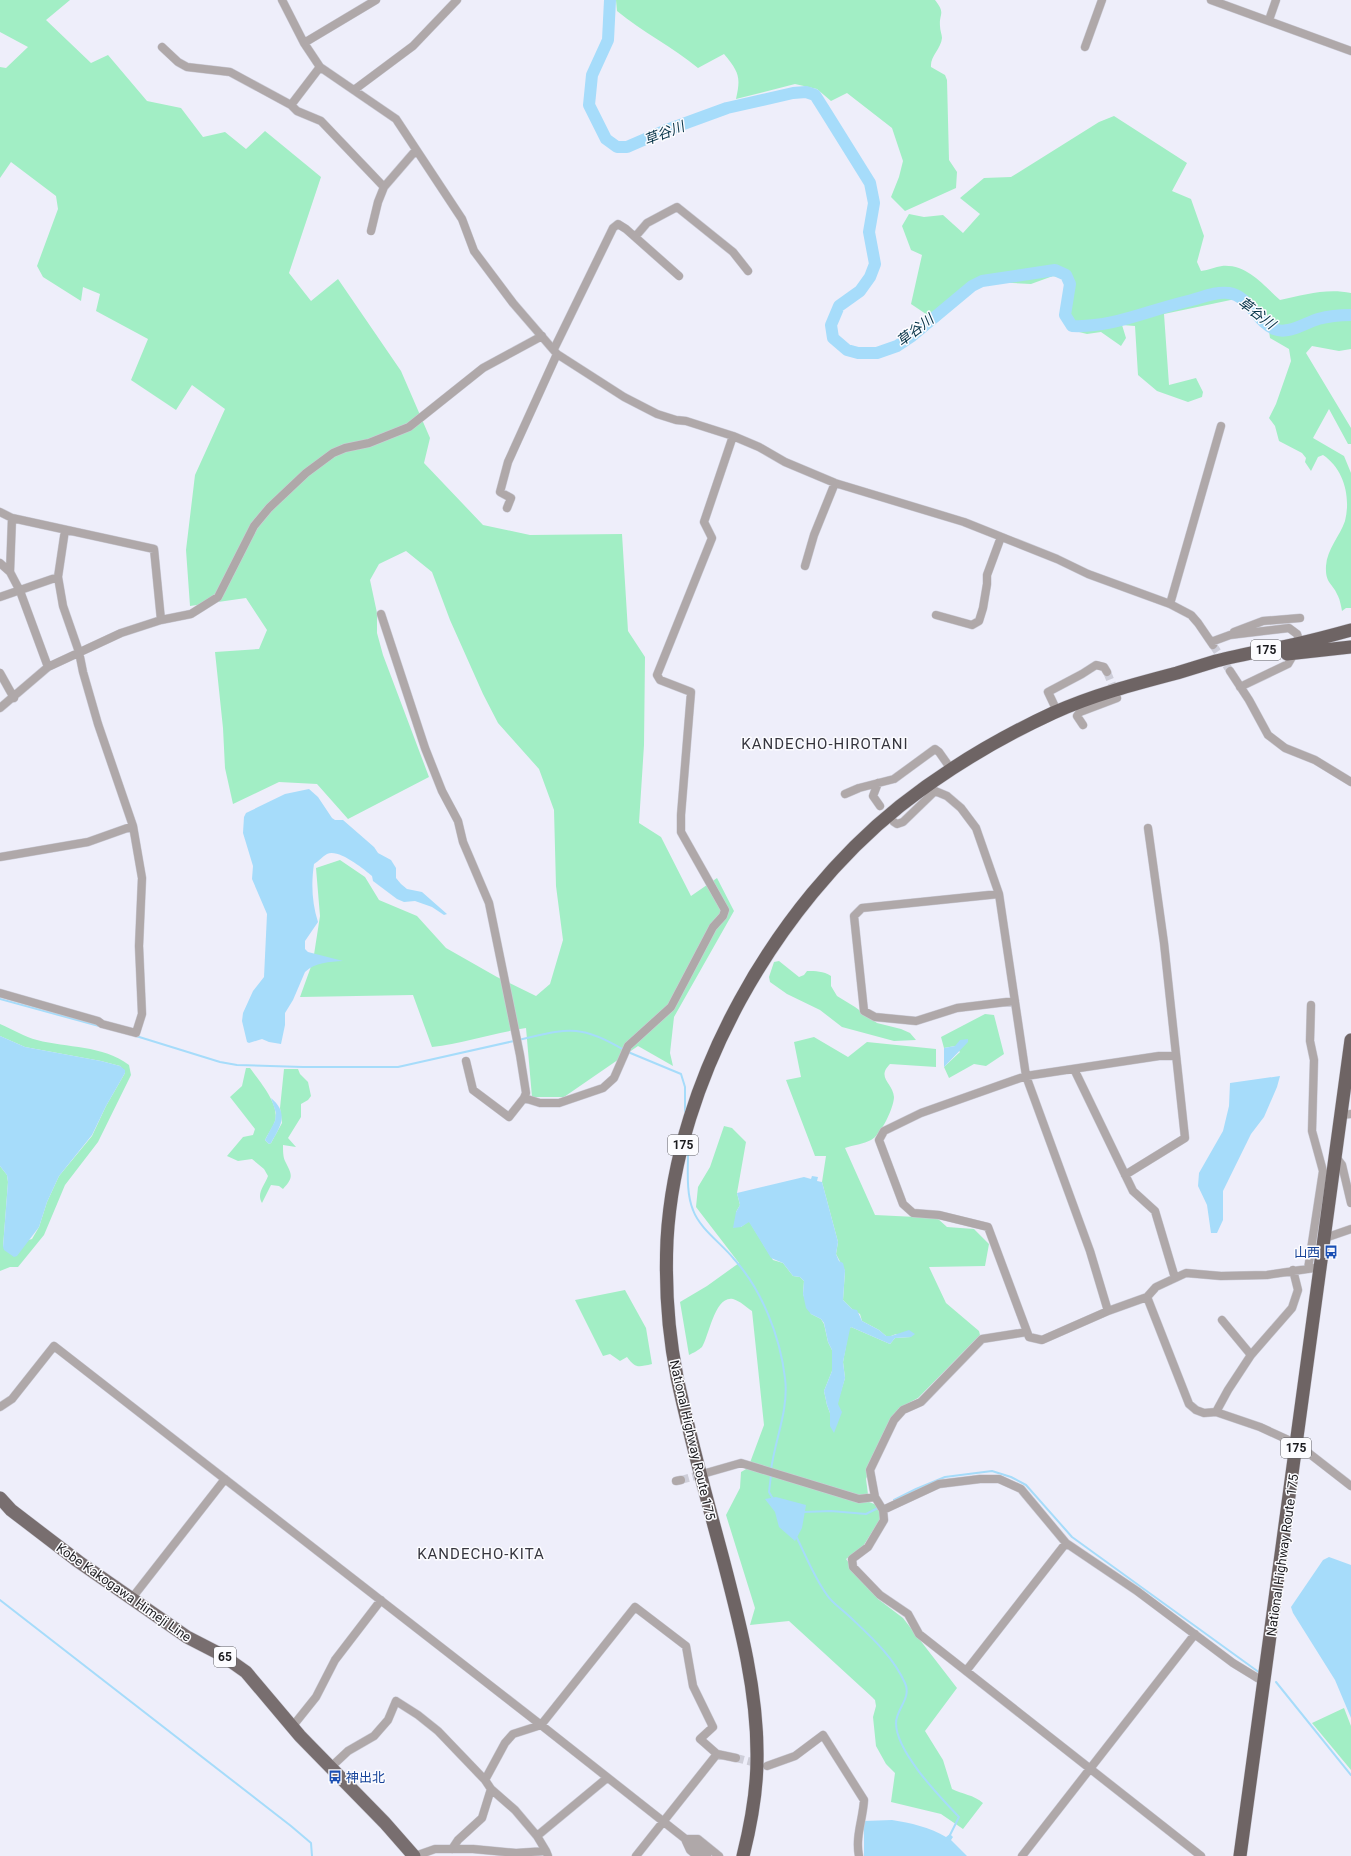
<svg xmlns="http://www.w3.org/2000/svg" width="1351" height="1856" viewBox="0 0 1351 1856" font-family="Roboto,'Noto Sans JP',sans-serif">
<style>
.green{fill:#a2eec5}
.water{fill:#a6dcfa}
.lines{fill:none;stroke-linecap:round;stroke-linejoin:round}
.stream{stroke:#a6dcfa;stroke-width:2}
.river{stroke:#a6dcfa;stroke-width:12}
.minor-tunnel{stroke:#ceced9;stroke-width:8;stroke-dasharray:8 4;stroke-linecap:butt}
.minor-casing{stroke:#ccccd7;stroke-width:9}
.primary-casing{stroke:#ccccd7;stroke-width:14}
.trunk-casing{stroke:#ccccd7;stroke-width:14}
.minor{stroke:#afa8a9;stroke-width:8}
.primary{stroke:#786e6f;stroke-width:13}
.trunk{stroke:#6e6464;stroke-width:13}
.labels{text-anchor:middle;stroke-width:3;stroke-linejoin:round;paint-order:stroke}
.shield{fill:#fcfcff;stroke:#5e5e62;stroke-width:1}
.shield-label{font-size:12px;font-weight:bold;fill:#1b1b1f}
.transit-label{font-size:13px;fill:#164399;stroke:#fcfcff;text-anchor:end}
.street-label{font-size:13px;fill:#1b1b1f;stroke:#fcfcff}
.water-label{font-size:14px;font-style:italic;fill:#073448;stroke:#fcfcff}
.quarter-label{font-size:15px;letter-spacing:1px;fill:#35353e;stroke:#fcfcff}
</style>
<rect width="100%" height="100%" fill="#eeeefa"/>
<!-- green -->
<path class="green" d="M 0,0 L 70,0 L 46,20 L 91,63 L 108,55 L 147,101 L 181,108 L 203,137 L 225,132 L 246,149 L 265,131 L 321,177 L 289,273 L 311,301 L 338,279 L 401,371 L 430,438 L 424,463 L 483,525 L 530,535 L 622,534 L 628,631 L 645,657 L 644,745 L 639,823 L 661,837 L 691,896 L 717,878 L 734,911 L 674,1017 L 670,1053 L 673,1066 L 638,1046 L 564,1097 L 532,1097 L 526,1028 C 494,1033 464,1043 432,1047 L 413,995 L 300,997 L 313,961 L 320,916 L 316,868 L 340,860 L 365,877 L 379,900 L 417,916 L 446,948 L 497,977 L 536,996 L 550,984 L 563,940 L 556,886 L 554,810 L 539,769 L 498,723 L 483,694 L 450,620 L 432,572 L 406,551 L 379,564 L 370,580 L 377,613 L 377,633 L 383,655 L 429,777 L 348,819 L 317,784 L 279,782 L 233,804 L 225,768 L 223,728 L 215,652 L 259,649 L 267,630 L 246,598 L 190,606 L 186,550 L 195,475 L 225,409 L 192,385 L 176,410 L 131,380 L 148,339 L 96,311 L 100,294 L 83,287 L 81,301 L 43,277 L 37,266 L 58,209 L 56,196 L 11,162 L 0,178 L 0,67 L 6,68 L 28,47 L 0,32 Z
M 616,0 L 935,0 C 946,14 939,13 940,26 C 940,30 942,35 942,38 C 941,49 930,56 931,67 L 945,75 L 947,80 L 949,160 L 957,172 L 956,188 L 905,211 L 891,197 L 899,177 L 903,161 L 892,128 L 847,93 L 831,101 L 817,89 L 795,84 L 736,99 C 741,77 739,72 724,54 L 698,68 C 673,47 642,32 617,11 Z
M 1114,116 L 1187,163 L 1172,191 L 1191,199 L 1204,236 L 1197,262 L 1201,271 C 1209,270 1215,267 1222,266 C 1247,264 1263,285 1280,300 C 1304,295 1326,288 1351,293 L 1351,349 L 1339,351 L 1312,346 L 1306,353 L 1351,428 L 1351,444 L 1348,444 L 1329,409 L 1313,438 L 1344,456 L 1351,473 L 1351,608 L 1346,608 L 1342,611 C 1341,606 1340,600 1338,596 C 1333,583 1325,584 1326,566 C 1327,549 1340,536 1345,521 C 1351,497 1344,469 1323,455 L 1318,457 L 1311,471 L 1305,462 L 1306,458 L 1302,453 L 1279,441 L 1275,426 L 1269,418 L 1276,404 L 1291,361 L 1289,349 L 1270,338 L 1267,317 L 1249,299 L 1245,297 L 1164,314 L 1169,385 L 1196,378 L 1203,392 L 1202,397 L 1188,402 L 1157,391 L 1138,375 L 1135,326 L 1122,325 L 1126,338 L 1121,346 L 1101,332 L 1087,334 L 1071,330 L 1069,310 L 1074,281 L 1053,276 L 1031,284 L 972,281 L 929,316 L 911,304 L 922,255 L 911,250 L 902,226 L 909,214 L 924,217 L 943,215 L 963,233 L 980,214 L 960,198 L 984,178 L 1011,177 L 1099,122 Z
M 779,961 L 799,977 L 804,975 L 807,971 C 816,971 823,971 831,976 L 831,986 L 837,996 L 855,1007 L 877,1023 L 901,1029 L 910,1033 L 916,1040 L 894,1041 L 842,1027 L 820,1010 L 787,994 L 770,982 L 769,977 L 774,962 Z
M 985,1014 L 994,1015 L 1004,1054 L 986,1066 L 974,1064 L 949,1078 L 944,1067 L 960,1052 L 955,1046 L 944,1048 L 941,1037 Z
M 0,1024 C 12,1029 25,1037 37,1040 C 67,1048 103,1045 129,1065 L 131,1075 L 98,1142 L 65,1185 L 44,1235 L 18,1267 L 10,1267 L 0,1271 L 0,1166 L 7,1175 L 8,1182 L 3,1247 L 32,1239 L 39,1227 L 47,1202 L 59,1176 L 92,1136 L 106,1106 L 125,1073 L 120,1066 L 101,1061 L 25,1047 L 0,1036 Z
M 814,1037 L 848,1057 L 867,1042 L 936,1049 L 936,1067 L 890,1064 C 876,1078 893,1083 894,1097 C 894,1107 881,1135 871,1140 C 864,1144 853,1145 845,1148 L 875,1215 L 937,1218 L 947,1227 L 974,1229 L 989,1244 L 985,1266 L 929,1267 L 946,1303 L 979,1331 L 980,1335 L 918,1398 L 899,1408 L 880,1442 L 866,1479 L 869,1502 L 877,1505 L 881,1518 L 862,1548 L 846,1559 L 878,1599 L 903,1618 L 957,1688 L 925,1731 L 943,1760 L 952,1789 C 962,1794 974,1795 983,1803 L 963,1829 L 941,1814 L 891,1802 L 895,1773 L 886,1764 L 876,1746 L 873,1717 L 876,1706 L 875,1700 L 872,1697 L 789,1621 L 750,1625 L 755,1608 L 726,1515 L 740,1488 L 741,1472 L 748,1468 L 764,1425 L 752,1311 C 746,1307 740,1301 733,1299 C 715,1295 709,1336 702,1347 C 699,1350 693,1353 689,1355 L 680,1302 L 707,1286 L 739,1263 L 696,1207 L 698,1187 L 710,1167 L 724,1126 L 732,1128 L 746,1142 L 737,1193 L 740,1205 L 736,1212 L 741,1227 L 749,1221 L 773,1260 L 783,1263 L 793,1276 L 800,1277 L 804,1281 L 803,1294 L 811,1314 L 821,1319 L 824,1324 L 828,1342 L 832,1350 L 832,1371 L 824,1391 L 827,1405 L 830,1413 L 830,1426 L 845,1378 L 843,1362 L 849,1329 L 851,1327 L 890,1344 L 895,1338 L 911,1337 L 896,1334 L 891,1336 L 886,1336 L 879,1330 L 862,1321 L 860,1314 L 852,1309 L 843,1300 L 845,1271 L 836,1254 L 838,1242 L 822,1182 L 826,1156 L 815,1156 L 786,1080 L 801,1077 L 794,1042 Z
M 246,1068 L 250,1068 C 259,1081 280,1104 275,1121 C 273,1127 268,1134 265,1140 L 269,1144 L 271,1143 L 282,1123 L 280,1108 L 284,1069 L 298,1069 L 300,1074 L 308,1082 L 311,1096 L 308,1100 L 301,1104 L 301,1117 L 288,1138 L 296,1147 L 283,1145 C 283,1150 283,1157 285,1161 C 292,1175 294,1177 283,1189 L 279,1186 L 271,1185 L 262,1203 C 256,1193 265,1185 268,1176 L 264,1169 L 252,1159 L 238,1161 L 227,1156 L 243,1137 L 253,1135 L 255,1129 L 230,1097 L 242,1086 Z
M 625,1290 L 646,1328 L 652,1364 C 638,1367 636,1369 627,1357 L 620,1361 L 610,1354 L 603,1356 L 575,1300 Z
M 1344,1708 L 1351,1726 L 1351,1770 L 1312,1723 Z"/>
<!-- water -->
<path class="water" d="M 309,789 L 318,797 L 332,818 L 335,820 L 343,820 L 374,847 L 378,853 L 391,860 L 396,868 L 396,878 L 401,884 L 407,889 L 422,892 L 447,914 L 444,915 L 432,907 L 415,901 L 404,902 L 397,899 L 373,881 L 372,876 C 364,869 338,848 327,854 C 323,856 319,861 314,864 C 311,884 312,903 318,922 L 305,941 L 305,949 L 308,952 L 343,961 C 330,962 315,962 305,972 L 293,1000 L 285,1013 L 285,1025 L 281,1044 L 269,1042 L 262,1039 L 249,1043 L 247,1042 L 242,1021 L 243,1013 L 253,991 L 264,977 L 267,914 L 252,879 L 253,866 L 243,833 L 244,817 L 246,813 L 285,794 Z
M 0,1036 L 25,1047 L 101,1061 L 120,1066 L 125,1070 L 125,1073 L 106,1106 L 92,1135 L 59,1176 L 47,1202 L 39,1227 L 17,1256 L 14,1257 L 4,1250 L 3,1247 L 8,1182 L 7,1175 L 0,1166 Z
M 968,1039 L 968,1042 L 944,1067 L 944,1048 L 955,1046 L 960,1040 Z
M 1280,1076 L 1277,1087 L 1264,1117 L 1251,1134 L 1223,1191 L 1223,1220 L 1217,1233 L 1211,1233 L 1207,1205 L 1198,1186 L 1199,1173 L 1223,1131 L 1229,1106 L 1230,1083 Z
M 271,1098 C 289,1113 281,1126 271,1143 L 269,1144 L 265,1140 L 275,1121 L 276,1113 Z
M 812,1176 L 818,1177 L 817,1181 L 822,1182 L 838,1242 L 836,1254 L 839,1261 L 843,1263 L 845,1271 L 843,1300 L 852,1309 L 857,1310 L 862,1321 L 879,1330 L 886,1336 L 891,1336 L 909,1330 L 915,1334 L 911,1337 L 895,1338 L 890,1344 L 851,1327 L 850,1329 L 843,1362 L 845,1378 L 838,1404 L 842,1412 L 834,1433 L 830,1426 L 830,1413 L 827,1405 L 824,1391 L 832,1371 L 832,1350 L 828,1342 L 824,1323 L 821,1319 L 811,1314 L 806,1308 L 803,1294 L 804,1281 L 800,1277 L 793,1276 L 783,1263 L 771,1258 L 749,1222 L 741,1227 L 733,1228 L 736,1212 L 740,1205 L 737,1193 L 804,1177 L 811,1179 Z
M 776,1497 L 806,1505 L 802,1528 L 795,1541 L 779,1527 L 775,1512 L 765,1499 Z
M 1329,1557 L 1351,1565 L 1351,1718 L 1335,1680 L 1293,1613 L 1291,1607 L 1323,1560 Z
M 892,1820 C 911,1823 929,1827 946,1837 L 950,1834 L 953,1837 L 951,1840 L 967,1856 L 864,1856 L 864,1821 Z"/>
<g class="lines">
<!-- stream -->
<path class="stream" d="M 0,999 L 99,1026
M 136,1036 L 220,1062 L 237,1065 L 303,1067 L 398,1067 L 514,1041
M 518,1040 C 567,1029 579,1023 624,1050
M 628,1052 L 681,1074 L 685,1087 L 685,1112
M 688,1153 C 688,1170 686,1193 693,1210 C 700,1229 721,1243 734,1259 C 762,1290 780,1336 785,1378 C 789,1410 775,1439 771,1470
M 771,1475 L 769,1492 L 773,1499
M 894,1500 L 916,1489 L 945,1477 L 992,1471 L 1011,1477 L 1026,1485 L 1072,1537 L 1260,1673
M 804,1512 L 831,1511 L 866,1514 L 880,1507
M 796,1536 C 805,1554 815,1579 827,1595 C 832,1603 842,1609 849,1616 C 870,1636 893,1656 905,1683 C 912,1698 896,1709 896,1723 C 896,1752 940,1797 959,1817 L 949,1837
M 0,1600 L 291,1826 L 311,1843 L 312,1856
M 1276,1682 L 1351,1775"/>
<!-- river -->
<path class="river" d="M 610,0 L 608,40 L 592,75 L 589,105 L 606,139 L 617,147 L 627,147 L 664,131 L 727,108 L 793,93 L 806,92 L 815,95 L 827,114 L 870,183 L 874,203 L 869,232 L 875,264 L 870,277 L 860,291 L 839,306 L 831,325 L 833,338 L 847,350 L 858,353 L 877,353 L 897,346 L 912,336 L 972,286 L 982,281 L 1055,270 L 1066,275 L 1070,284 L 1065,315 L 1072,326 C 1112,328 1149,310 1188,301 C 1201,298 1215,291 1229,293 C 1249,296 1257,322 1274,329 C 1288,335 1305,323 1318,319 C 1329,316 1340,315 1351,315"/>
<!-- minor-tunnel -->
<path class="minor-tunnel" d="M 1213,645 L 1230,671
M 1107,672 L 1116,694
M 681,1480 L 703,1474
M 736,1758 L 760,1764"/>
<!-- minor casing -->
<g class="minor-casing">
<path id="minor" d="M 282,0 L 304,43 L 320,67 L 396,119 L 462,219 L 474,251 L 513,303 L 557,354 L 624,397 L 657,414 L 676,420 L 686,421 L 733,436 L 759,447 L 785,462 L 835,483 L 964,522 L 1057,559 L 1088,574 L 1170,604 L 1191,615 L 1198,623 L 1213,645
M 1211,0 L 1351,51
M 1269,20 L 1276,0
M 304,43 L 376,0
M 162,47 L 178,62 L 187,67 L 230,72 L 291,105 L 320,67
M 1085,47 L 1102,0
M 354,90 L 413,46 L 457,0
M 291,105 L 297,111 L 321,121 L 384,187
M 371,231 L 378,202 L 384,187 L 416,150
M 635,237 L 679,276
M 554,349 L 613,228 L 618,224 L 626,229 L 635,237 L 647,223 L 677,207 L 733,252 L 748,271
M 507,508 L 511,498 L 500,492 L 508,462 L 557,354
M 0,512 L 12,518 L 10,572
M 12,518 L 154,549 L 161,620
M 0,563 L 10,572 L 20,591 L 48,667
M 805,566 L 814,535 L 835,483
M 0,597 L 58,577
M 1170,604 L 1221,426
M 381,614 L 425,748 L 442,791 L 458,821 L 463,842 L 489,903 L 520,1055 L 526,1093 L 524,1098 L 509,1117 L 473,1090 L 466,1061
M 936,615 L 972,625 L 979,621 L 983,608 L 987,584 L 987,575 L 1001,537
M 1234,632 L 1263,621 L 1300,618
M 1211,642 L 1230,635 L 1289,628 L 1297,634 L 1300,643
M 1230,671 L 1249,700 L 1268,735 L 1285,748 L 1315,760 L 1351,782
M 0,673 L 14,698
M 1240,687 L 1288,664 L 1295,652
M 0,708 L 48,667 L 121,633 L 161,620 L 191,614 L 218,597 L 254,526 L 269,508 L 306,473 L 333,453 L 345,448 L 369,443 L 409,427 L 483,368 L 542,336
M 1057,711 L 1048,692 L 1082,674 L 1096,665 L 1104,667 L 1107,672
M 1083,725 L 1077,716 L 1080,712 L 1117,698
M 878,783 L 873,796 L 880,806
M 845,794 L 859,788 L 894,779 L 935,749 L 939,752 L 951,769
M 894,822 L 897,824 L 903,822 L 935,791 L 947,796 L 961,808 L 976,828 L 999,894 L 1026,1076 L 1090,1251 L 1108,1311
M 0,857 L 88,842 L 133,826
M 999,894 L 862,908 L 854,916 L 864,1011 L 875,1017 L 916,1021 L 957,1008 L 1015,1001
M 0,993 L 98,1021 L 102,1024 L 136,1033 L 142,1014 L 139,946 L 142,878 L 133,826 L 98,724 L 83,672 L 79,652 L 63,606 L 58,577 L 65,530
M 1175,1056 L 1159,1056 L 1026,1076 L 921,1113 L 884,1131 L 879,1140 L 903,1204 L 913,1213 L 939,1215 L 988,1227 L 1029,1337 L 1042,1340 L 1108,1311 L 1147,1297 L 1156,1287 L 1186,1273 L 1221,1276 L 1267,1275 L 1321,1267
M 1074,1069 L 1133,1191 L 1155,1211 L 1175,1278
M 524,1098 L 540,1103 L 559,1103 L 603,1088 L 614,1078 L 628,1046 L 671,1007 L 713,927 L 723,916 L 725,910 L 681,832 L 681,815 L 691,692 L 660,680 L 657,675 L 712,538 L 704,522 L 733,436
M 1341,1115 L 1351,1114
M 1336,1157 L 1342,1165 L 1351,1203
M 1125,1175 L 1185,1138 L 1164,943 L 1148,828
M 1325,1238 L 1351,1229
M 1308,1269 L 1323,1171 L 1312,1131 L 1314,1060 L 1310,1041 L 1311,1005
M 1147,1297 L 1189,1404 L 1196,1410 L 1204,1413 L 1216,1412 L 1260,1427 L 1297,1444 L 1351,1486
M 1222,1320 L 1251,1355
M 1027,1332 L 982,1339 L 921,1402 L 903,1410 L 894,1420 L 870,1470 L 875,1497 L 883,1510 L 884,1520 L 868,1547 L 852,1559 L 853,1567 L 880,1595 L 908,1614 L 919,1634 L 1201,1856
M 0,1407 L 12,1399 L 54,1346 L 541,1725 L 707,1856
M 1216,1412 L 1228,1390 L 1251,1355 L 1292,1308 L 1298,1290 L 1293,1270
M 706,1473 L 741,1463 L 859,1499 L 875,1497
M 676,1481 L 681,1480
M 883,1510 L 939,1484 L 980,1479 L 999,1479 L 1021,1489 L 1066,1543 L 1137,1591 L 1233,1663 L 1264,1682
M 132,1598 L 225,1479
M 966,1671 L 1066,1543
M 292,1727 L 316,1697 L 335,1660 L 381,1600
M 767,1766 L 795,1756 L 823,1735 L 864,1800 C 863,1819 855,1837 859,1856
M 331,1767 L 348,1751 L 374,1736 L 388,1720 L 396,1701 L 418,1715 L 438,1731 L 485,1780 L 491,1789 L 482,1818 L 458,1840 L 452,1849
M 485,1780 L 505,1743 L 513,1734 L 541,1725 L 635,1607 L 686,1646 L 693,1686 L 713,1727 L 700,1739 L 717,1754
M 491,1789 L 515,1810 L 537,1836 L 546,1851
M 537,1836 L 607,1778
M 415,1856 L 435,1849 L 473,1849 L 516,1853 L 546,1851 L 548,1856
M 636,1856 L 717,1754 L 736,1758
M 697,1856 L 690,1850 L 685,1839 L 698,1839 L 719,1856
M 1022,1856 L 1195,1634"/>
</g>
<!-- primary casing -->
<g class="primary-casing">
<path id="primary" d="M 0,1498 L 11,1510 L 79,1562 L 187,1637 L 222,1655 L 246,1672 L 300,1736 L 385,1823 L 414,1856"/>
</g>
<!-- trunk casing -->
<g class="trunk-casing">
<path id="trunk" d="M 1287,654 L 1351,647
M 743,1856 C 751,1824 757,1792 757,1759 C 758,1692 740,1624 723,1559 C 707,1499 690,1439 677,1377 C 668,1332 665,1286 667,1240 C 676,1079 776,905 900,806 C 947,769 999,738 1053,713 C 1093,695 1135,684 1177,673 C 1190,669 1203,665 1216,661 C 1242,654 1269,650 1296,644 C 1314,640 1333,635 1351,630
M 1240,1856 L 1351,1040"/>
</g>
<!-- minor -->
<use href="#minor" class="minor"/>
<!-- primary -->
<use href="#primary" class="primary"/>
<!-- trunk -->
<use href="#trunk" class="trunk"/>
</g>
<!-- icons -->
<defs>
<g id="bus-bare" transform="scale(1.08)"><path d="M-5-6H5V4H4V6H2V4H-2V6H-4V4H-5ZM-3.5-4V0h7V-4ZM-3.5 1.2v1.5H-2V1.2ZM2 1.2v1.5H3.5V1.2Z" fill="#1a4fb4" stroke="#fcfcff" stroke-width="2.5" paint-order="stroke"/></g>
</defs>
<g fill-rule="evenodd">
<use href="#bus-bare" x="1331" y="1252"/>
<use href="#bus-bare" x="335" y="1777"/>
</g>
<g class="labels">
<!-- shield labels -->
<g class="shield">
<rect x="1251" y="640" width="30" height="20" rx="3"/>
<rect x="668" y="1135" width="30" height="20" rx="3"/>
<rect x="1281" y="1438" width="30" height="20" rx="3"/>
<rect x="214" y="1647" width="22" height="20" rx="3"/>
</g>
<g class="shield-label">
<text x="1266" y="654">175</text>
<text x="683" y="1149">175</text>
<text x="1296" y="1452">175</text>
<text x="225" y="1661">65</text>
</g>
<!-- transit labels -->
<g class="transit-label">
<text x="1320" y="1257">山西</text>
<text x="346" y="1782" text-anchor="start">神出北</text>
</g>
<!-- street labels -->
<g class="street-label">
<text transform="translate(693 1440) rotate(77)" y="5">National Highway Route 175</text>
<text transform="translate(1282 1555) rotate(-82)" y="5">National Highway Route 175</text>
<text transform="translate(124 1592) rotate(35)" y="5">Kobe Kakogawa Himeji Line</text>
</g>
<!-- water labels -->
<g class="water-label">
<text transform="translate(664 133) rotate(-21)" y="5">草谷川</text>
<text transform="translate(1257 313) rotate(37)" y="5">草谷川</text>
<text transform="translate(915 330) rotate(-37)" y="5">草谷川</text>
</g>
<!-- quarter labels -->
<g class="quarter-label">
<text x="825" y="749">KANDECHO-HIROTANI</text>
<text x="481" y="1559">KANDECHO-KITA</text>
</g>
</g>
</svg>
